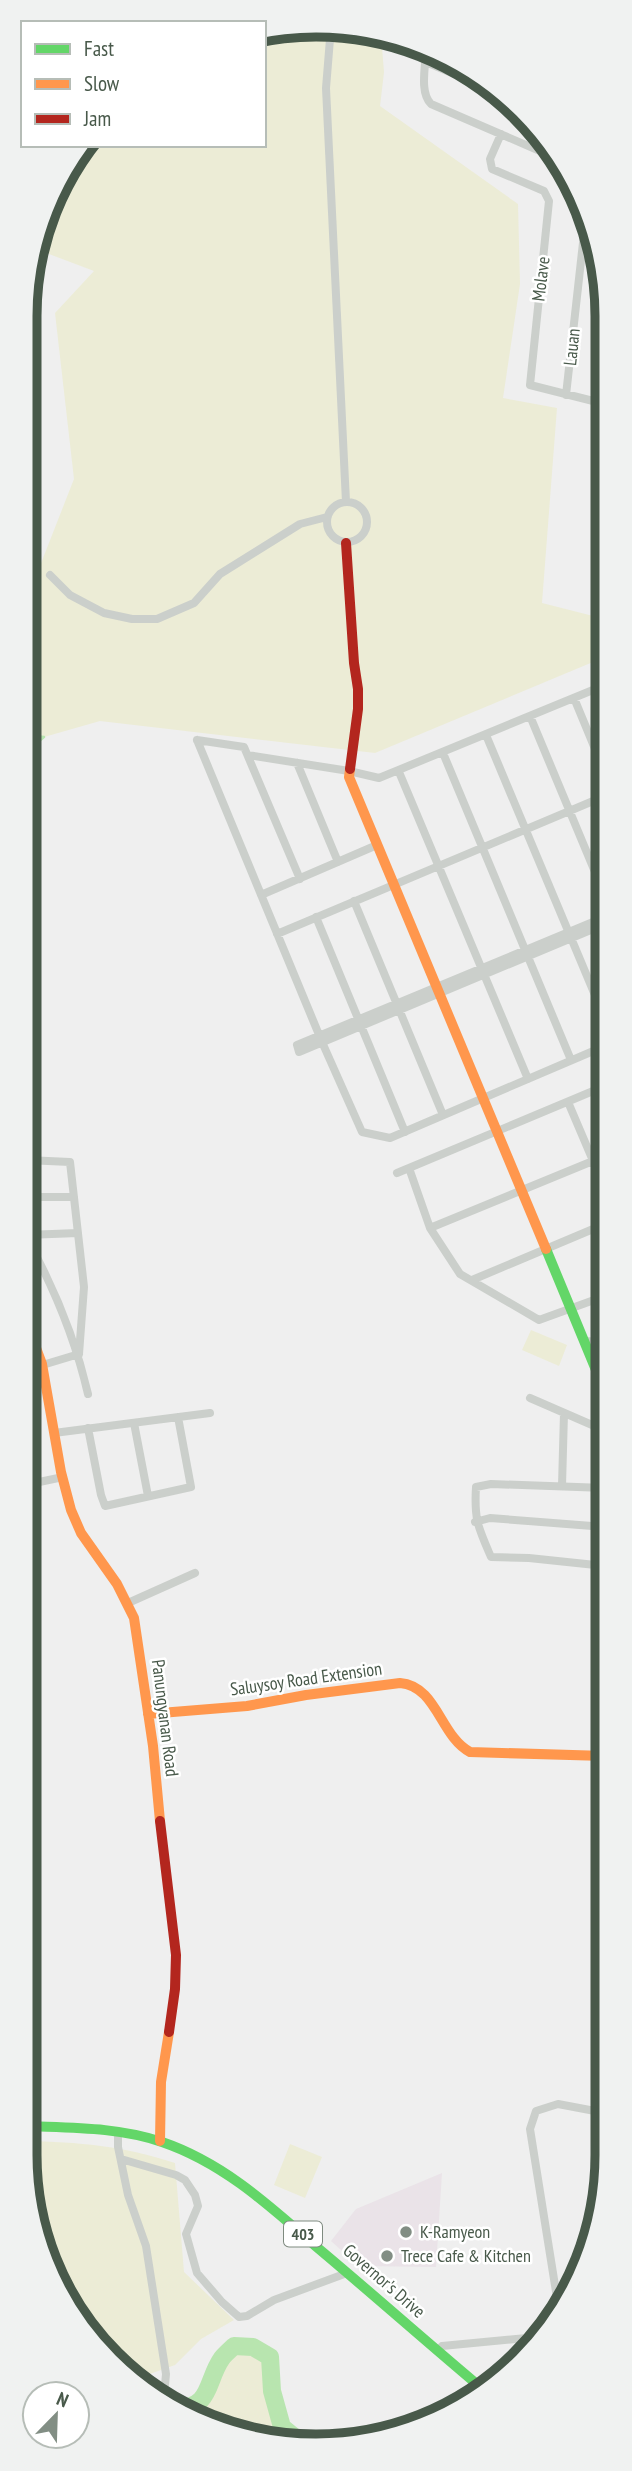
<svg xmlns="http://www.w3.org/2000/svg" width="632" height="2471" viewBox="0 0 632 2471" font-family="'PT Sans Narrow',sans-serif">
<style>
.commercial{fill:#eae3e8}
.green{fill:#ececd6}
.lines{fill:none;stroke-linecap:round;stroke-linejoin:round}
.stream{stroke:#b8e5af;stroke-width:2.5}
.river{stroke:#b8e5af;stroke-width:18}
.street{stroke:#cbcfcb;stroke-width:8}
.fast{stroke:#63d668;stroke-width:10}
.slow{stroke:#ff974d;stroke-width:10}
.jam{stroke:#b3261e;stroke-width:10}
.poi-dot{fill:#828e84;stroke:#fff;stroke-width:2.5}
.labels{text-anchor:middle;stroke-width:5;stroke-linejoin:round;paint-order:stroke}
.shield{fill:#fff;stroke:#7f8b80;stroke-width:2}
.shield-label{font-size:16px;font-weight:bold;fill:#48594a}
.street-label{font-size:18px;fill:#48594a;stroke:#fff}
.poi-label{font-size:18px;fill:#48594a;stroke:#fff;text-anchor:start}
.rim{fill:none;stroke:#48594a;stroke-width:9}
</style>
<rect width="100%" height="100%" fill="#efefef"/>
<!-- commercial -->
<path class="commercial" d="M 442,2173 L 436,2267 L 359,2266 L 331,2241 L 356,2209 Z"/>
<!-- green -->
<path class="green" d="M 354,27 L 381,35 L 384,72 L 380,106 L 518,204 L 520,284 L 503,398 L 557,408 L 542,603 L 605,619 L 605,657 L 375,753 L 100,721 L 44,737 L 26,735 L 27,599 L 74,479 L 55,313 L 94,271 L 49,254 L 40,239 L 64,170 L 85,145 L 264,145 L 264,33 Z
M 531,1330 L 567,1345 L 559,1366 L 522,1350 Z
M 25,2141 C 79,2142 123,2146 175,2163 L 184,2272 L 234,2320 L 201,2339 L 175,2365 L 144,2376 L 135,2377 L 97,2347 L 47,2266 L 25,2155 Z
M 290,2144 L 322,2157 L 305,2198 L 274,2185 Z
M 234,2346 L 253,2347 L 270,2357 L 272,2391 L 282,2427 L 304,2445 L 297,2446 L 187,2416 L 176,2408 C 212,2409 206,2380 222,2358 C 225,2354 230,2350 234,2346 Z"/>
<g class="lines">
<!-- stream -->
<path class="stream" d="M 27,426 L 31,394 L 27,380
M 26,735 L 44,737
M 26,752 L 44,737"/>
<!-- river -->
<path class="river" d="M 176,2408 C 212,2409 206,2380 222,2358 C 225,2354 230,2350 234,2346 L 253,2347 L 270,2357 L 272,2391 L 282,2427 L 304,2445"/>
<!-- street -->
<path class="street" d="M 264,39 L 283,35 L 319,32 L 330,39 L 326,88 L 346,502
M 426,49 C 426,65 419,92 431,104 L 556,158
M 426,62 L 499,93
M 501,134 L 490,159 L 492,169 L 544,191 L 549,201 L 530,385 L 605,404
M 566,395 L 586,216
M 602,403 L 605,379
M327 522a20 20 0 1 1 40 0a20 20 0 1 1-40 0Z
M 50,575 L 70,595 L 104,613 L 132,619 L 157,619 L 194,603 L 220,574 L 300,524 L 327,517
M 574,698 L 605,773
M 530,716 L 605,896
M 486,735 L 605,1019
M 197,740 L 322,1042 L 362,1132 L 390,1138 L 605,1046
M 197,740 L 244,747 L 300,879
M 443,753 L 571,1060
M 248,755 L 349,771 L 379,778 L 605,685
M 297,763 L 338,862
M 399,772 L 528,1079
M 261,895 L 377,845
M 354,901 L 443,1115
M 316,917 L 405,1132
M 277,934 L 605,796
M 297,1045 L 299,1052 L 605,924
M 297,1045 L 605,917
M 568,1102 L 605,1189
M 26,1160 L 70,1162 L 84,1287 L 79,1354
M 409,1168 L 430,1228 L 460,1274 L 539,1320 L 605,1296
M 397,1173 L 605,1086
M 26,1197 L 74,1197
M 430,1228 L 605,1156
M 26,1235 L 78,1233
M 26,1237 C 54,1287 75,1338 88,1394
M 472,1280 L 605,1224
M 584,1341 L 605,1342
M 26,1370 L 79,1354
M 530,1398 L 599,1428 L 605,1436
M 134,1423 L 148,1496
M 88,1428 L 101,1495 L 105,1506 L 191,1487 L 178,1417
M 54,1433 L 210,1413
M 25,1485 L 63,1477
M 562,1486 L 564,1413
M 475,1522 L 490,1518 L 605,1527
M 25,1534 L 32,1533 L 25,1502
M 605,1566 L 529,1558 L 491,1557 C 478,1527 474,1520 476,1487 L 491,1484 L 605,1488
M 128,1603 L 195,1573
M 118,2132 L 118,2147 L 128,2195 L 146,2246 L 166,2374 L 165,2385 L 162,2390 L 152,2389
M 121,2159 L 176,2175 L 185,2180 L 195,2195 L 198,2206 L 186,2234 L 197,2273 L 222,2302 L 239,2317 L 247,2316 L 274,2300 L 347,2273
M 73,2309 L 86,2314 L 132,2374
M 556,2315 L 557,2298 L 530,2129 L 536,2111 L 558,2104 L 595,2111 L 605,2106
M 437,2351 L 442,2346 L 537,2337"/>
<!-- fast -->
<path class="fast" d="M 546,1249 L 601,1382
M 25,2126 C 71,2128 118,2127 162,2142 C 224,2163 271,2207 319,2249 C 375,2296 429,2344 485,2391"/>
<!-- slow -->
<path class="slow" d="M 350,769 L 349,777 L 546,1249
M 26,1321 L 42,1364 L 61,1472 L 71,1510 L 81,1533 L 117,1584 L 134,1618 L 153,1746 L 160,1821
M 148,1714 L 247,1706 L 306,1695 L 400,1683 C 437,1686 440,1736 470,1752 L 605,1756
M 160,2141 L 161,2082 L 169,2032"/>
<!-- jam -->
<path class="jam" d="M 346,543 L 354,663 L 358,689 L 358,709 L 350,769
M 160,1821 L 176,1955 L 175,1989 L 169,2032"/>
</g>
<!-- markers -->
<g class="poi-dot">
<circle cx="406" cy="2232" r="7"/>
<circle cx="387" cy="2256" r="7"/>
</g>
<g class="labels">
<!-- shield labels -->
<rect class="shield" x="284" y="2221.5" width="38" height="25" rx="5"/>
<g class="shield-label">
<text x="303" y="2240">403</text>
</g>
<!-- street labels -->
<g class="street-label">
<text transform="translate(541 279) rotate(-83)" y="6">Molave</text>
<text transform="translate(572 347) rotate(-84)" y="6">Lauan</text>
<text transform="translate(306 1679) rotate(-8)" y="6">Saluysoy Road Extension</text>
<text transform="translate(165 1718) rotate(83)" y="6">Panungyanan Road</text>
<text transform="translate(384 2281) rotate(41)" y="6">Governor's Drive</text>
</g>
<!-- poi labels -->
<g class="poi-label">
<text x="420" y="2238">K-Ramyeon</text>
<text x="401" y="2262">Trece Cafe &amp; Kitchen</text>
</g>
</g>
<!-- crop -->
<path d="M0 0H632V2471H0ZM316 37H316A279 279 0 0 1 595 316V2155A279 279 0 0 1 316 2434H316A279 279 0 0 1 37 2155V316A279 279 0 0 1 316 37Z" fill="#f0f2f1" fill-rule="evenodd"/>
<path class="rim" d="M316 37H316A279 279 0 0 1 595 316V2155A279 279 0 0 1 316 2434H316A279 279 0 0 1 37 2155V316A279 279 0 0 1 316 37Z"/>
<!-- legend -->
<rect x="21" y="21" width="245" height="126" fill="#ffffff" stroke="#b6bdb7" stroke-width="2"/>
<rect x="35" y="44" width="35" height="10" fill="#63d668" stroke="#b6bdb7" stroke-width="2"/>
<text x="84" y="56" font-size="21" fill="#48594a">Fast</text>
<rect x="35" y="79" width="35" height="10" fill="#ff974d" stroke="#b6bdb7" stroke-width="2"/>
<text x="84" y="91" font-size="21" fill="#48594a">Slow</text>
<rect x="35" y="114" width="35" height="10" fill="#b3261e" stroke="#b6bdb7" stroke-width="2"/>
<text x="84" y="126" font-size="21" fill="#48594a">Jam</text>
<!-- north arrow -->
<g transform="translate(56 2415) rotate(23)"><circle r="33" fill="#ffffff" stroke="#b6bdb7" stroke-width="2"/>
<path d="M0-5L12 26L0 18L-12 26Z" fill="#828e84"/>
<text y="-10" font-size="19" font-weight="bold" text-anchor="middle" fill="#48594a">N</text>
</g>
</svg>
